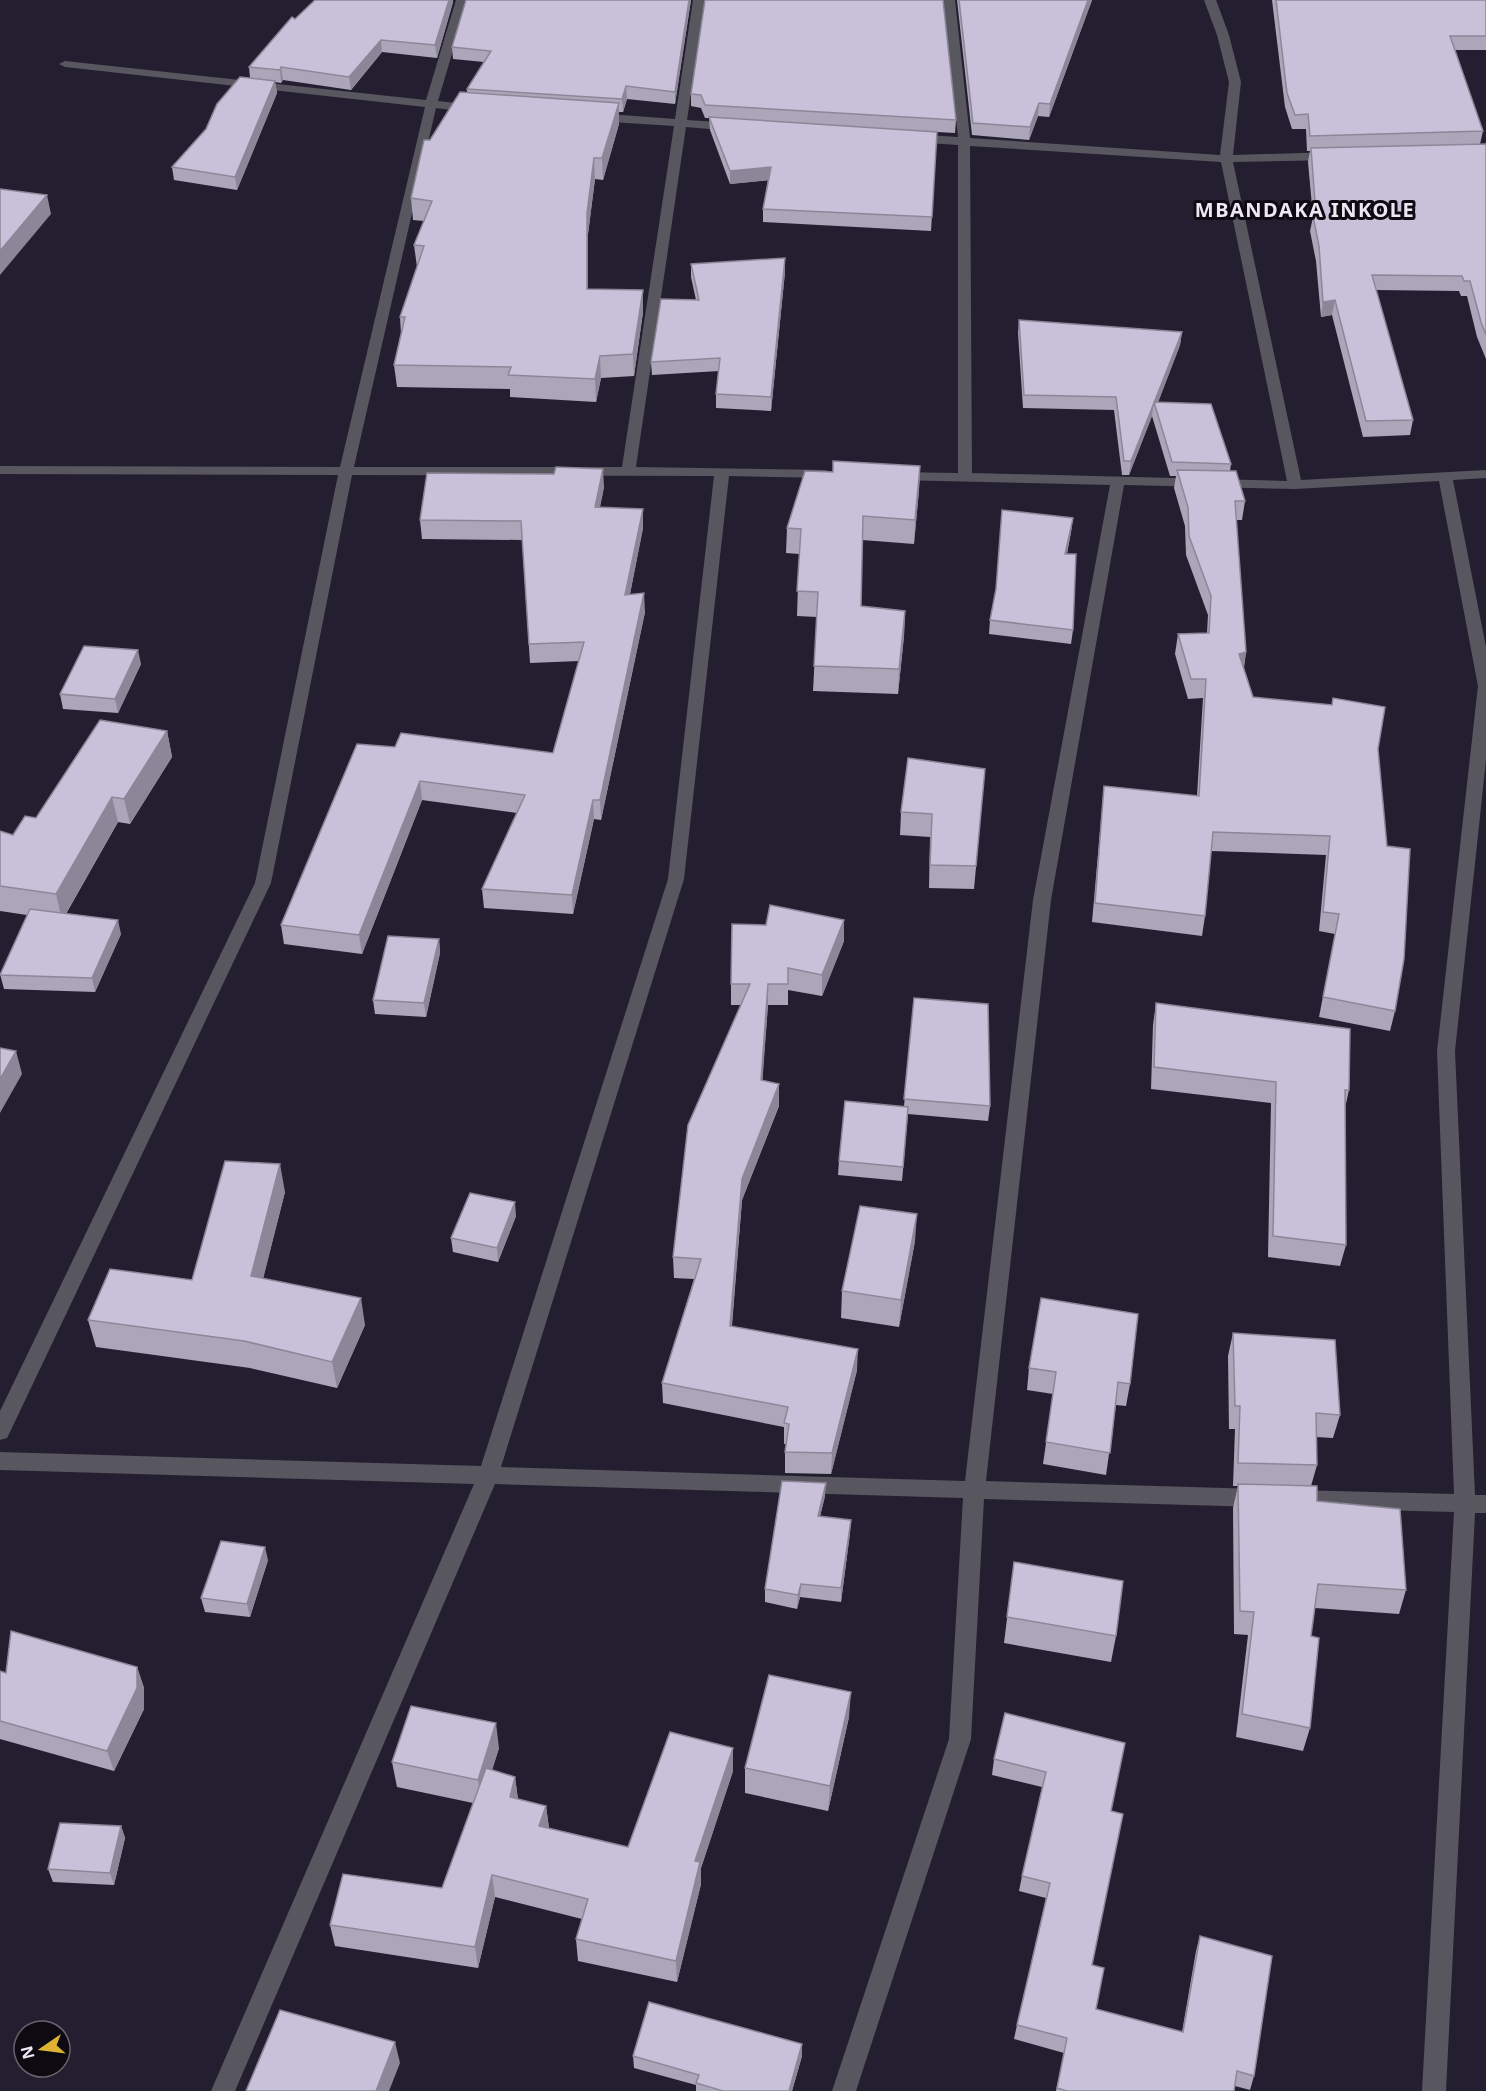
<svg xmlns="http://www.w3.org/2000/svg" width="1486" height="2091" viewBox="0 0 1486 2091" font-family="'Noto Sans',sans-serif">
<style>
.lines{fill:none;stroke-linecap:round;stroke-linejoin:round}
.minor{fill:#58565f;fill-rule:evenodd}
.wall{fill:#aca6bb}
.shaded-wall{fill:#8c8798}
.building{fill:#c8c1d9;stroke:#8c8798;stroke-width:1.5}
.labels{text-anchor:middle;stroke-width:6;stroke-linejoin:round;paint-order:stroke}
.far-district-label{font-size:20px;font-weight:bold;letter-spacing:1.5px;fill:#ebe8f4;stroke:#0d0a12}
</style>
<rect width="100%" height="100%" fill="#241f30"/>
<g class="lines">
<!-- minor -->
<path class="minor" d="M 456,0 L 468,0 L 438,101 L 474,105 L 480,109 L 474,113 L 436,108 L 354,467 L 622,467 L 674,126 L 595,121 L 589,117 L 595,113 L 675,119 L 693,0 L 705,0 L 687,120 L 732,123 L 738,127 L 732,131 L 686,127 L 636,467 L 826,470 L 833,474 L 826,478 L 729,476 L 684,879 L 501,1467 L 965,1481 L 1033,900 L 1110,485 L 896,480 L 889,476 L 896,472 L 958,473 L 958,145 L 912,142 L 906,138 L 912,134 L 958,137 L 943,0 L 955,0 L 970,138 L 1220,155 L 1229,82 L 1217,35 L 1204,0 L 1216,0 L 1229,35 L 1241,82 L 1233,155 L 1334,152 L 1340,156 L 1334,160 L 1233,162 L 1301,480 L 1486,470 L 1486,478 L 1453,480 L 1486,647 L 1486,760 L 1455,1051 L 1475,1495 L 1486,1495 L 1486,1513 L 1475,1513 L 1446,2091 L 1422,2091 L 1454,1512 L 1293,1508 L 1286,1505 L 1283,1499 L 1286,1493 L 1293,1490 L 1454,1494 L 1437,1051 L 1478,686 L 1439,481 L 1295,489 L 1124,485 L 1051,900 L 986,1481 L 1259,1489 L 1266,1492 L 1269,1498 L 1266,1504 L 1259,1507 L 984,1499 L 971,1739 L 856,2091 L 832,2091 L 949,1739 L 963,1498 L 495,1484 L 235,2091 L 211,2091 L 474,1484 L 0,1470 L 0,1452 L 481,1466 L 668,879 L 714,476 L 352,475 L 271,883 L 10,1432 L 7,1438 L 0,1440 L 0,1411 L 255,883 L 338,475 L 0,474 L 0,466 L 340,467 L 425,107 L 65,67 L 59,64 L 65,61 L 426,100 ZM 970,146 L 1221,162 L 1287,481 L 972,473 Z"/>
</g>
<!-- wall -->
<path class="wall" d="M 691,0 L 675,104 L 627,99 L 623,112 L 619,112 L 619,124 L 603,180 L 595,179 L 588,234 L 588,289 L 643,290 L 643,312 L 634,376 L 601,378 L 596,402 L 510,397 L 510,389 L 397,387 L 394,365 L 401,334 L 400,317 L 417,267 L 414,245 L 424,221 L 413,220 L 411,198 L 430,140 L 467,93 L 467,89 L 484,62 L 453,59 L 452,47 Z
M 957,0 L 1092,0 L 1049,117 L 1038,116 L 1029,140 L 972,135 Z
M 1272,0 L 1486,0 L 1486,50 L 1455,50 L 1483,131 L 1480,144 L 1486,144 L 1486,359 L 1477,337 L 1467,296 L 1461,296 L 1459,291 L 1376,290 L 1413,420 L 1410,435 L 1363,437 L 1332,315 L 1321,317 L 1316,261 L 1310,231 L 1313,217 L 1308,162 L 1310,151 L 1307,151 L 1306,129 L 1292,129 L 1285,107 Z
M 453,2 L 437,58 L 382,52 L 351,90 L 283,80 L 281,83 L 275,82 L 277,93 L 237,190 L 174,180 L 172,167 L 206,129 L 250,78 L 249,67 L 295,19 Z
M 691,94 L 956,120 L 955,133 L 937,132 L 931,231 L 763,222 L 763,209 L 768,180 L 730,184 L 710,130 L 709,118 L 705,118 L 701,108 L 691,106 Z
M 691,264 L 785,272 L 771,411 L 716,408 L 716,394 L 719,371 L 652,375 L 651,362 L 696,300 L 691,277 Z
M 1019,320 L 1182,332 L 1180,345 L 1158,402 L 1231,464 L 1230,471 L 1245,501 L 1242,520 L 1236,520 L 1246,652 L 1244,668 L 1253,697 L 1378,749 L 1395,1011 L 1390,1031 L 1319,1017 L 1335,934 L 1319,931 L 1326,855 L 1211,851 L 1205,916 L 1202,936 L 1092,922 L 1104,786 L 1197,796 L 1203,698 L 1188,699 L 1175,654 L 1178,634 L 1207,633 L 1208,615 L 1186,555 L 1185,526 L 1174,488 L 1176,476 L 1170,476 L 1152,416 L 1129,475 L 1122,475 L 1114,410 L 1023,408 L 1018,333 Z
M 920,466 L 919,490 L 914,544 L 862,540 L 861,606 L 905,611 L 904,636 L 898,694 L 813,691 L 817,617 L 797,616 L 799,554 L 786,553 L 787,528 Z
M 604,487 L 600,507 L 643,528 L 630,594 L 645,612 L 601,820 L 594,819 L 573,914 L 484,908 L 482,889 L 517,813 L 422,800 L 362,954 L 284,944 L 281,925 L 395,747 L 553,753 L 579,661 L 530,663 L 522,540 L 422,539 L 420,520 Z
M 1073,518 L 1071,532 L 1067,554 L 1073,630 L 1071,644 L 989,634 L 990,620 Z
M 141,664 L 118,713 L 63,709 L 60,694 Z
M 167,731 L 172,757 L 130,824 L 118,822 L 66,914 L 121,934 L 95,992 L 4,989 L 0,974 L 27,915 L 0,911 L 0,831 L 13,835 L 36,818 Z
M 985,769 L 974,889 L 929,888 L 930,837 L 900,835 L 901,812 Z
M 844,920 L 844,941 L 822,996 L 788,990 L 788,1005 L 768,1005 L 762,1081 L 779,1106 L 742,1200 L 732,1326 L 857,1370 L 831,1474 L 785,1473 L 785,1452 L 786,1444 L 784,1444 L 784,1427 L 663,1403 L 662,1383 L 694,1279 L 674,1278 L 673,1257 L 741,1005 L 731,1005 L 731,984 L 766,925 Z
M 439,939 L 440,953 L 426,1017 L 375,1014 L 373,1000 Z
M 914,998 L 990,1106 L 988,1121 L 908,1114 L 902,1181 L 838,1175 L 839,1161 L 904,1106 Z
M 1156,1003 L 1349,1090 L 1345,1108 L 1346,1245 L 1340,1266 L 1268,1257 L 1271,1103 L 1151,1089 L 1153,1025 Z
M 285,1192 L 263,1278 L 365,1325 L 337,1388 L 250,1368 L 96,1347 L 88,1320 L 192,1280 Z
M 516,1216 L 498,1262 L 453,1252 L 451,1238 Z
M 915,1241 L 899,1327 L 841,1318 L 842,1291 Z
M 1233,1333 L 1340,1415 L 1333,1438 L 1316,1437 L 1317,1465 L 1311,1486 L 1317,1501 L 1406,1590 L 1399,1614 L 1315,1608 L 1311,1636 L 1310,1728 L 1303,1751 L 1236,1737 L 1248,1635 L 1234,1634 L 1233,1508 L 1238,1486 L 1233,1486 L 1235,1429 L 1229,1429 L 1228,1356 Z
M 1029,1368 L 1130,1384 L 1126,1406 L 1116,1405 L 1106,1475 L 1043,1464 L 1053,1394 L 1027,1390 Z
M 825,1496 L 820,1516 L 850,1533 L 841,1602 L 800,1597 L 797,1609 L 765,1602 L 765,1589 Z
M 268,1560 L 250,1617 L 205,1612 L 201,1598 Z
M 1014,1562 L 1116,1636 L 1111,1662 L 1004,1643 Z
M 137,1667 L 144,1688 L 144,1709 L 114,1771 L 0,1739 L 0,1671 L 6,1673 Z
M 1005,1713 L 1111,1811 L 1092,1965 L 1096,2009 L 1182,2032 L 1196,1951 L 1200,1936 L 1254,2076 L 1250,2090 L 1235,2086 L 1234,2091 L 1056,2091 L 1064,2053 L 1014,2039 L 1017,2025 L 1046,1898 L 1019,1891 L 1022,1876 L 1042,1787 L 992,1775 L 994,1759 Z
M 849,1717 L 828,1811 L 745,1793 L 745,1768 Z
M 499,1748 L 492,1770 L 515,1777 L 518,1799 L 546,1806 L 549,1828 L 628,1847 L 733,1771 L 701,1868 L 701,1884 L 677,1982 L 578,1961 L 576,1939 L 582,1919 L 495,1897 L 478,1968 L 335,1946 L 330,1925 L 442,1888 L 473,1803 L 397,1787 L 392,1762 Z
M 121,1826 L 125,1838 L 114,1885 L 53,1882 L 48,1869 Z
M 633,2056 L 802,2056 L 792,2091 L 696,2091 L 696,2085 L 634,2068 Z"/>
<!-- shaded-wall -->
<path class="shaded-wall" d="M 449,0 L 453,0 L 453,2 L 437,58 L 435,45 Z
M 689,0 L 691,0 L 675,104 L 675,92 Z
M 1088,0 L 1092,0 L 1049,117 L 1050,104 Z
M 381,40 L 382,52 L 351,90 L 349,77 Z
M 281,67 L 283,80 L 281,83 L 280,70 Z
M 275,81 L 277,93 L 237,190 L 235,177 Z
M 626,86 L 627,99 L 623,112 L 622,99 Z
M 619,103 L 619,124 L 603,180 L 602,158 Z
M 1039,103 L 1038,116 L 1029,140 L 1030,127 Z
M 594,158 L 595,179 L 588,234 L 588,311 L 587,289 L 587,213 Z
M 771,167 L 771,180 L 730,184 L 730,171 Z
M 47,195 L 51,214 L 0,275 L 0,251 Z
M 785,258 L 785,272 L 771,411 L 771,397 Z
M 643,290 L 643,312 L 634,376 L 633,354 Z
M 1335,300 L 1332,315 L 1321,317 L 1323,302 Z
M 1182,332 L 1180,345 L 1156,408 L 1154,402 L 1152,416 L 1129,475 L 1131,461 Z
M 600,356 L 601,378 L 596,402 L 595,379 Z
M 920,466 L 919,490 L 914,544 L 915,520 Z
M 603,469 L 604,487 L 596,525 L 595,507 Z
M 643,509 L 643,528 L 626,614 L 625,595 Z
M 1073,518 L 1071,532 L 1064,568 L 1065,554 Z
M 644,593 L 645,612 L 601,820 L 600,800 Z
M 905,611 L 904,636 L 898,694 L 899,669 Z
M 138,650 L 141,664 L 118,713 L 115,699 Z
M 1246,652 L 1243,672 L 1239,654 Z
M 167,731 L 172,757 L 130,824 L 124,799 Z
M 420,781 L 422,800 L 362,954 L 359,935 Z
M 112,797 L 118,822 L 62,920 L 56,894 Z
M 593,800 L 594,819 L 573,914 L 572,895 Z
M 118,920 L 121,934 L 95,992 L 92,978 Z
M 844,920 L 844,941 L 822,996 L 822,975 Z
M 439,939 L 440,953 L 426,1017 L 424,1003 Z
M 768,984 L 768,1005 L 761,1101 L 761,1080 Z
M 16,1051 L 22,1074 L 0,1113 L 0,1079 Z
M 779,1084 L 779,1106 L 742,1200 L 730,1346 L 730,1326 L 742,1179 Z
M 280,1164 L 285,1192 L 257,1303 L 251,1276 Z
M 515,1202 L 516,1216 L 498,1262 L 497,1248 Z
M 917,1214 L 915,1241 L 899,1327 L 901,1300 Z
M 361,1298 L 365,1325 L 337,1388 L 332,1362 Z
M 858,1349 L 857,1370 L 831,1474 L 832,1453 Z
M 826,1483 L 825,1496 L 817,1529 L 818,1516 Z
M 851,1520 L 850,1533 L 841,1602 L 841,1588 Z
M 265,1547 L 268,1560 L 250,1617 L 247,1604 Z
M 801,1584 L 800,1597 L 797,1609 L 798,1595 Z
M 137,1667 L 144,1688 L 144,1709 L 114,1771 L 107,1751 Z
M 851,1692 L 849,1717 L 828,1811 L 830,1786 Z
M 496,1723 L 499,1748 L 481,1805 L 478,1780 Z
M 733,1748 L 733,1771 L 701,1868 L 701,1884 L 677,1982 L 676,1961 L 695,1861 Z
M 515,1777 L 518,1800 L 510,1797 Z
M 546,1806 L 549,1829 L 539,1826 Z
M 121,1826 L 125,1838 L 114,1885 L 110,1873 Z
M 492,1875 L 495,1897 L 478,1968 L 475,1947 Z
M 395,2042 L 400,2063 L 389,2091 L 376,2091 Z
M 802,2044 L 802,2056 L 792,2091 L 789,2091 Z"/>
<!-- building -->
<path class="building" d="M 315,0 L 449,0 L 435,45 L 381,40 L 349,77 L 281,67 L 280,70 L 249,67 L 292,17 L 295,19 Z
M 466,0 L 689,0 L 675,92 L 626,86 L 622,99 L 467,89 L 491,51 L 452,47 Z
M 705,0 L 943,0 L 956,120 L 705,105 L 701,95 L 691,94 Z
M 959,0 L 1088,0 L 1050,104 L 1039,103 L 1030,127 L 973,123 Z
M 1276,0 L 1486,0 L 1486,36 L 1450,36 L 1483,131 L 1310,136 L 1308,114 L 1295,115 L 1287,93 Z
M 240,77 L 275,81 L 235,177 L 172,167 L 206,129 L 217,104 Z
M 460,92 L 619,103 L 602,158 L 594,158 L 587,213 L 587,289 L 643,290 L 633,354 L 600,356 L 595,379 L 508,375 L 511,367 L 394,365 L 405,317 L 400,317 L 424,246 L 414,245 L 432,201 L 411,198 L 424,140 L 430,140 Z
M 709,117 L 937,132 L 932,217 L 763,209 L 771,167 L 730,171 Z
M 1486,144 L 1486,335 L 1481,322 L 1470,281 L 1464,281 L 1462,276 L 1372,275 L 1413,420 L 1366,421 L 1335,300 L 1323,302 L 1319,246 L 1313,216 L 1316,215 L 1311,148 Z
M 0,189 L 47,195 L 0,251 Z
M 785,258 L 771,397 L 716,394 L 720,358 L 651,362 L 661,299 L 699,300 L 691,264 Z
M 1019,320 L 1182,332 L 1131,461 L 1124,461 L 1116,397 L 1024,395 Z
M 1154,402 L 1211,404 L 1231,464 L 1172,462 Z
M 833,461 L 920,466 L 915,520 L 863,516 L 861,606 L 905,611 L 899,669 L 814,666 L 818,592 L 797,591 L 801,529 L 787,528 L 805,471 L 833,472 Z
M 556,467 L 603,469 L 595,507 L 643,509 L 625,595 L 644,593 L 600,800 L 593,800 L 572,895 L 482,889 L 525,795 L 420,781 L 359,935 L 281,925 L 357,744 L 395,747 L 401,733 L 553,753 L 584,642 L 529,644 L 521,521 L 420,520 L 427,473 L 554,474 Z
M 1177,470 L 1236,471 L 1245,501 L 1235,501 L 1246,652 L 1239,654 L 1253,697 L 1332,705 L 1333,698 L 1385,707 L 1378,749 L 1387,846 L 1410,849 L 1404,959 L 1395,1011 L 1323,997 L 1339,914 L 1323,912 L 1330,836 L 1213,832 L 1205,916 L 1095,903 L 1104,786 L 1199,796 L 1206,679 L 1191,679 L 1178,634 L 1209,633 L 1211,596 L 1189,536 L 1188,507 Z
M 1002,510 L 1073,518 L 1065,554 L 1076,554 L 1073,630 L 990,620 L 996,589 Z
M 84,646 L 138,650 L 115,699 L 60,694 Z
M 100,720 L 167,731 L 124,799 L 112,797 L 56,894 L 0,886 L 0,831 L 13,835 L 25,816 L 36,818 Z
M 908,758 L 985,769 L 976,866 L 930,865 L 932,814 L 901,812 Z
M 770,905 L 844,920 L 822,975 L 788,968 L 788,984 L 768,984 L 761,1080 L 779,1084 L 742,1179 L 730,1326 L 858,1349 L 832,1453 L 785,1452 L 789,1424 L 784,1423 L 788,1407 L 662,1383 L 701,1259 L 673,1257 L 688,1125 L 750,984 L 731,984 L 732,924 L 766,925 Z
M 30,909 L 118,920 L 92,978 L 0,975 Z
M 388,936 L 439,939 L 424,1003 L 373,1000 Z
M 914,998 L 988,1004 L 990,1106 L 904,1099 Z
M 1156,1003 L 1350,1029 L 1349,1090 L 1345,1090 L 1346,1245 L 1273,1236 L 1276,1082 L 1154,1067 Z
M 0,1048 L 16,1051 L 0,1079 Z
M 845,1101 L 908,1107 L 903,1167 L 839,1161 Z
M 225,1161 L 280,1164 L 251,1276 L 361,1298 L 332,1362 L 244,1341 L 88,1320 L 110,1269 L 192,1280 Z
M 470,1193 L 515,1202 L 497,1248 L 451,1238 Z
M 860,1206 L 917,1214 L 901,1300 L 842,1291 Z
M 1041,1298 L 1138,1314 L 1130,1384 L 1118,1382 L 1110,1453 L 1046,1442 L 1056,1372 L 1029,1368 Z
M 1233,1333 L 1335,1340 L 1340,1415 L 1316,1413 L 1317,1465 L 1238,1463 L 1240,1406 L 1235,1406 Z
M 782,1481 L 826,1483 L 818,1516 L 851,1520 L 841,1588 L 801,1584 L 798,1595 L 765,1589 Z
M 1238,1484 L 1317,1486 L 1317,1501 L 1400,1509 L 1406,1590 L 1318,1584 L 1311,1636 L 1319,1638 L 1310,1728 L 1242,1714 L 1254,1612 L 1240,1611 Z
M 221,1541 L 265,1547 L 247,1604 L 201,1598 Z
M 1014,1562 L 1123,1581 L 1116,1636 L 1007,1617 Z
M 11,1631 L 137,1667 L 137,1688 L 107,1751 L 0,1721 L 0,1671 L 6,1673 Z
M 769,1675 L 851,1692 L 830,1786 L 745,1768 Z
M 411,1706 L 496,1723 L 478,1780 L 392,1762 Z
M 1005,1713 L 1125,1743 L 1111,1811 L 1123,1814 L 1092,1965 L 1104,1968 L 1096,2009 L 1183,2032 L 1200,1936 L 1272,1956 L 1254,2076 L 1237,2071 L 1234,2091 L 1067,2091 L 1057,2088 L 1067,2038 L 1017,2025 L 1050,1883 L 1022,1876 L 1046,1772 L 994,1759 Z
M 670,1732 L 733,1748 L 695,1861 L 700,1862 L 676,1961 L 576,1939 L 588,1899 L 492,1875 L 475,1947 L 330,1925 L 343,1874 L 442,1888 L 486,1768 L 515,1777 L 510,1797 L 546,1806 L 539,1826 L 628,1847 Z
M 60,1823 L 121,1826 L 110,1873 L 48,1869 Z
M 649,2002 L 802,2044 L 789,2091 L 723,2091 L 696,2083 L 699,2075 L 633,2056 Z
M 280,2010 L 395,2042 L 376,2091 L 246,2091 Z"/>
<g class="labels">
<!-- far-district labels -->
<g class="far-district-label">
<text x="1305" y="217">MBANDAKA INKOLE</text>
</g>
</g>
<!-- north arrow -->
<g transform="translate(42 2049) rotate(256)"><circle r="28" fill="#0d0a12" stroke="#66636c" stroke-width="1.5"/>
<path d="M0-4.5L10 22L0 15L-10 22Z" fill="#ddb233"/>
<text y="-9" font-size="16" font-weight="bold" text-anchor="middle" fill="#ebe8f4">N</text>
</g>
</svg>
